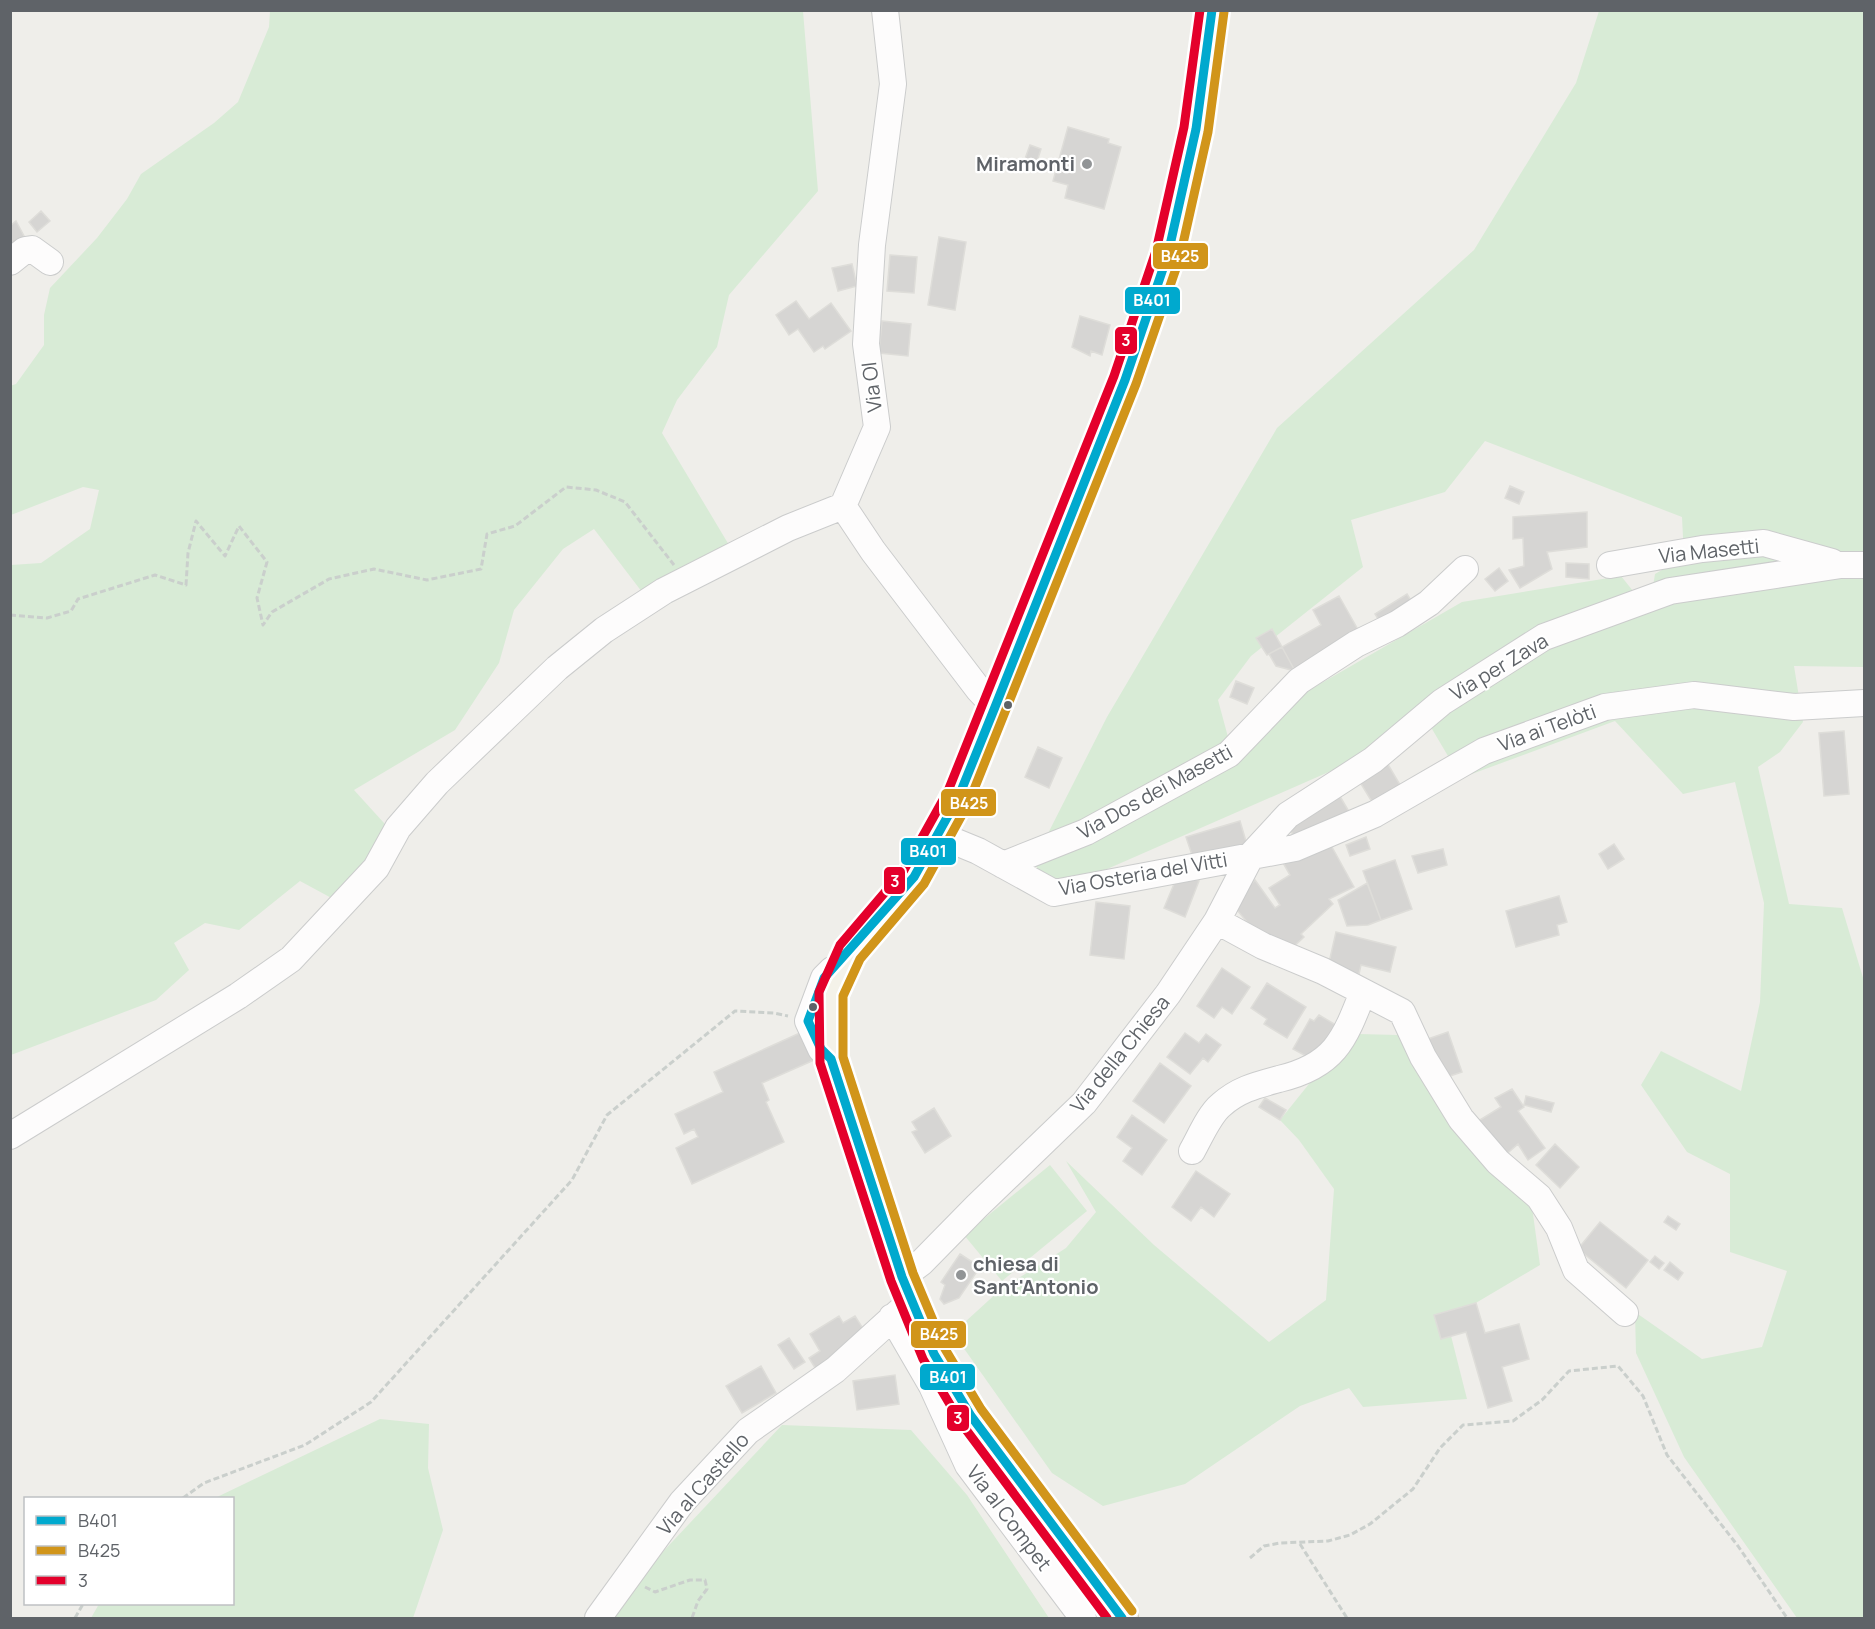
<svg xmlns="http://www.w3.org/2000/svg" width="1875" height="1629" viewBox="0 0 1875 1629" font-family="Manrope,sans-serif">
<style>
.green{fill:#d8ebd6;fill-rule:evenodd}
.building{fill:#d6d5d3;stroke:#deddd9;stroke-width:1.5}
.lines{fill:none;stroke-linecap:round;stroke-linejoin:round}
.minor-casing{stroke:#cbcccc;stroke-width:28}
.major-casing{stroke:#d7ceb8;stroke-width:34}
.path{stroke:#cacfcc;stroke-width:3;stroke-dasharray:6 3;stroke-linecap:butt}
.minor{stroke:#fdfcfc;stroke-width:26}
.major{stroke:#f4f2e9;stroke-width:32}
.bus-1-casing{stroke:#fff;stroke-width:14}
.bus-2-casing{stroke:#fff;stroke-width:14}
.bus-3-casing{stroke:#fff;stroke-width:14}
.bus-1{stroke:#00a9ce;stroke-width:9}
.bus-2{stroke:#d1951a;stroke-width:9}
.bus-3{stroke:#e4002b;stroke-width:9}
.poi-dot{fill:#919496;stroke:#fff;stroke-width:2}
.bus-dot{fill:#5f6368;stroke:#fff;stroke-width:2}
.labels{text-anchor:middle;stroke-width:4.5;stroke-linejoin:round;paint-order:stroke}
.poi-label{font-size:20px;font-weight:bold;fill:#5f6368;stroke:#fff;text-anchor:end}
.street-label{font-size:20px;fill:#5f6368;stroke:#fff}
.line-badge{stroke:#fff;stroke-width:2}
.badge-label{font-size:16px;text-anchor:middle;font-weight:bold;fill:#fff}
</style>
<rect width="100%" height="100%" fill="#efeeea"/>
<!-- green -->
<path class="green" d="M 270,11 L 803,11 L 818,191 L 729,295 L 717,347 L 677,400 L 662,433 L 729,545 L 642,592 L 594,529 L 563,549 L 514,610 L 499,663 L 455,730 L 354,790 L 394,834 L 337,901 L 300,881 L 239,930 L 205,923 L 174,943 L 189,970 L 156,1000 L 11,1055 L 11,565 L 41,563 L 90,529 L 99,490 L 83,487 L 11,515 L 10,386 L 16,384 L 44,345 L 44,315 L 50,288 L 97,238 L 127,199 L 141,174 L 214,123 L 238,102 L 269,27 Z
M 1599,11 L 1864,11 L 1864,667 L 1794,666 L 1803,722 L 1780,752 L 1758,767 L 1789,904 L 1842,908 L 1864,981 L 1864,1618 L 1797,1618 L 1684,1457 L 1636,1353 L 1635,1312 L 1702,1359 L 1762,1347 L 1787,1271 L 1730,1252 L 1730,1174 L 1687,1152 L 1641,1085 L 1661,1051 L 1741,1091 L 1760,1002 L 1764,903 L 1735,782 L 1683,794 L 1615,721 L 1461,778 L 1422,712 L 1379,750 L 1057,891 L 1033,863 L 1107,717 L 1277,428 L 1474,250 L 1576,83 ZM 1485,441 L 1682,517 L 1684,557 L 1655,574 L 1649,611 L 1621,576 L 1462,602 L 1228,737 L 1218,700 L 1251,656 L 1363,567 L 1351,520 L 1445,492 Z
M 1358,1034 L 1398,1035 L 1452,1119 L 1532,1207 L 1540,1265 L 1447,1320 L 1467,1399 L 1363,1407 L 1349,1388 L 1300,1406 L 1185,1484 L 1103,1506 L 1052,1473 L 953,1333 L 1000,1290 L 1066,1248 L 1096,1212 L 1066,1161 L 1154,1245 L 1269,1342 L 1326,1300 L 1334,1189 L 1299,1140 L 1280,1120 L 1321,1069 Z
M 1050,1165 L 1087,1211 L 1002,1281 L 964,1235 Z
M 380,1419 L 429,1424 L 428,1468 L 443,1530 L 413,1618 L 91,1618 L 99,1604 L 232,1604 L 232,1498 L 215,1498 Z
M 782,1425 L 911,1430 L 967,1495 L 1049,1618 L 610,1618 L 642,1574 Z"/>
<!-- building -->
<path class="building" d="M 1068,127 L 1109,139 L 1108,143 L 1121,147 L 1104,209 L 1065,198 L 1068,185 L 1053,181 Z
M 1030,145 L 1041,149 L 1034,171 L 1022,167 Z
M 41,211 L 50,221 L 37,232 L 29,222 Z
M 16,221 L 29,245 L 10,261 L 10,226 Z
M 939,237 L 966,242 L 955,310 L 928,305 Z
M 890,255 L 917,257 L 914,293 L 887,291 Z
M 852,264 L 857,286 L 838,291 L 832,268 Z
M 796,301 L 809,319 L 831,303 L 851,331 L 825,349 L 823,346 L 814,352 L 798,329 L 789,335 L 776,315 Z
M 1080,316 L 1110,325 L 1102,355 L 1091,351 L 1090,356 L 1072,347 Z
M 882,321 L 911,324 L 908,356 L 879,353 Z
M 1510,486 L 1524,492 L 1519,504 L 1505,498 Z
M 1587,512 L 1587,547 L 1547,552 L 1552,569 L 1520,588 L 1509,570 L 1524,566 L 1523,538 L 1513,539 L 1513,517 Z
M 1566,563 L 1589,564 L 1589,579 L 1566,577 Z
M 1499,568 L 1508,581 L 1495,591 L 1485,579 Z
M 1407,594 L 1415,607 L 1383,627 L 1375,614 Z
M 1339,596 L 1361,635 L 1295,671 L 1282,647 L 1321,625 L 1313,610 Z
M 1272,629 L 1282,647 L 1267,655 L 1256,638 Z
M 1282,647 L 1295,671 L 1276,666 L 1269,654 Z
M 1236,681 L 1254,688 L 1247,704 L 1230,697 Z
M 1844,731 L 1849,794 L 1824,796 L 1819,733 Z
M 1038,747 L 1062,758 L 1049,788 L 1025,777 Z
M 1386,761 L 1406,795 L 1377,810 L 1358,779 Z
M 1338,793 L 1354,820 L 1296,840 L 1289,828 Z
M 1240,821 L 1248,848 L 1195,864 L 1186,837 Z
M 1366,837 L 1370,849 L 1350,856 L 1346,845 Z
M 1327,838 L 1354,887 L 1329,899 L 1333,904 L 1301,934 L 1304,937 L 1289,951 L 1257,934 L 1232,904 L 1255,880 L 1275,908 L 1280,905 L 1269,888 L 1290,875 L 1279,856 Z
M 1614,844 L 1624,859 L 1608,869 L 1599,854 Z
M 1443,849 L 1447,865 L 1418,873 L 1412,856 Z
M 1395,860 L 1412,909 L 1381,920 L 1363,871 Z
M 1179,872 L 1199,881 L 1185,917 L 1164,908 Z
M 1367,883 L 1381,920 L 1368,925 L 1347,926 L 1338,900 Z
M 1559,896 L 1567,922 L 1557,925 L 1559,935 L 1516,947 L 1506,911 Z
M 1096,902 L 1130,906 L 1124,959 L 1090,955 Z
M 1336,932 L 1396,947 L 1390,972 L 1361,965 L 1359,974 L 1328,967 Z
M 1222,968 L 1250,987 L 1232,1014 L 1222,1007 L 1214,1018 L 1197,1006 Z
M 1267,983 L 1306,1007 L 1287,1038 L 1264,1024 L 1267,1019 L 1251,1008 Z
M 1319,1015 L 1336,1025 L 1315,1061 L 1293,1049 L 1310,1019 L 1314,1021 Z
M 802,1032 L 814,1060 L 762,1083 L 769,1100 L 766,1102 L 784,1142 L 692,1184 L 676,1148 L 698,1137 L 694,1129 L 684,1134 L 675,1114 L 723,1092 L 714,1072 Z
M 1448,1032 L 1462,1072 L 1438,1080 L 1425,1040 Z
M 1185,1033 L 1199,1043 L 1206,1034 L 1221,1045 L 1208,1062 L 1203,1058 L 1190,1074 L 1167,1057 Z
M 1160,1063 L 1191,1086 L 1164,1123 L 1133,1101 Z
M 1512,1089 L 1524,1107 L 1518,1111 L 1545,1148 L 1528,1160 L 1518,1144 L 1501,1159 L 1475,1123 L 1501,1107 L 1495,1098 Z
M 1526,1096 L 1554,1103 L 1551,1112 L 1524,1105 Z
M 1265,1098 L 1286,1110 L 1280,1120 L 1259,1107 Z
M 934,1108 L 951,1136 L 925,1153 L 912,1132 L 917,1130 L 912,1122 Z
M 1132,1115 L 1167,1140 L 1142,1175 L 1123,1161 L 1132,1148 L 1117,1137 Z
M 1555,1144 L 1579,1167 L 1560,1188 L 1536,1165 Z
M 1196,1171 L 1230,1194 L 1214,1217 L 1201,1207 L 1191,1221 L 1172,1207 Z
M 1668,1216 L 1680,1224 L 1676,1230 L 1664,1222 Z
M 1600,1222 L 1648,1260 L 1626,1288 L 1578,1249 Z
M 960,1254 L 980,1267 L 959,1298 L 944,1304 L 940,1299 L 945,1285 L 941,1282 Z
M 1655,1256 L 1664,1263 L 1659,1269 L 1650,1262 Z
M 1670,1262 L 1683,1273 L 1678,1280 L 1664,1270 Z
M 1476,1303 L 1485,1333 L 1519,1324 L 1529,1359 L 1502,1367 L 1512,1401 L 1488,1408 L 1466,1332 L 1441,1339 L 1434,1315 Z
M 839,1316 L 843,1323 L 855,1316 L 864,1330 L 817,1371 L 809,1358 L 820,1351 L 810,1334 Z
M 789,1338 L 805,1362 L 794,1369 L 778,1345 Z
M 761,1366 L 776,1393 L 742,1413 L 726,1386 Z
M 895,1375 L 899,1404 L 857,1410 L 853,1381 Z"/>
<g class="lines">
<!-- minor casing -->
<g class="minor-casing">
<path id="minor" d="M 885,10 L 893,84 L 872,245 L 866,344 L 877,427 L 843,506 L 873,551 L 979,690 L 995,707
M 10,262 L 25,250 L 32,249 L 50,262
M 1610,565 L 1702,549 L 1764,543 L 1832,562
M 939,835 L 978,851 L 1054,893 L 1295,848 L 1375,814 L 1484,751 L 1605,707 L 1694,695 L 1794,707 L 1864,703
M 1003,865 L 1086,832 L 1229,754 L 1299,681 L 1356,644 L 1397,624 L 1429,603 L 1465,569
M 1217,921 L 1263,946 L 1323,971 L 1402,1012 L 1423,1057 L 1461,1119 L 1498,1162 L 1539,1197 L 1559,1228 L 1576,1270 L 1625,1313
M 831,1059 L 821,1049 L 808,1021 L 824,978 L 832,970
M 10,1136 L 238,996 L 291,959 L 376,868 L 398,828 L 437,783 L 557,668 L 604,630 L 664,591 L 788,528 L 843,506
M 1192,1151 C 1200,1137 1209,1115 1221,1105 C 1239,1089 1257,1085 1279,1079 C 1334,1066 1344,1041 1363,992
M 902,1277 L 922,1262 L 977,1206 L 1084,1103 L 1168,994 L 1217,921 L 1252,854 L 1288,815 L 1373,760 L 1442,702 L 1544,637 L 1670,591 L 1841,565 L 1864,565
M 892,1317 L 932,1386 L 968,1465 L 1083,1618
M 598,1618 L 682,1502 L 748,1431 L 835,1370 L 911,1301"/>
</g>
<!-- major casing -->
<g class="major-casing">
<path id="major" d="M 1122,1618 L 971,1416 L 934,1354 L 902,1277 L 831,1059 L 831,993 L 850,952 L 914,877 L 959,796 L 1125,380 L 1168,254 L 1196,129 L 1212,10"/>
</g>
<!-- path -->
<path class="path" d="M 10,615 L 47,618 L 71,611 L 78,599 L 155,575 L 186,585 L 188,553 L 196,521 L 225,556 L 239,526 L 267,562 L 257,598 L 263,625 L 272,612 L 329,579 L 374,569 L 427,580 L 481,569 L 487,534 L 515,526 L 566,487 L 596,490 L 625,502 L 674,565
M 183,1498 L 204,1483 L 305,1445 L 371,1402 L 572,1180 L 607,1115 L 735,1011 L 774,1013 L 788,1016
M 1300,1544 L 1347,1618
M 1250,1558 L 1264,1546 L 1280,1543 L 1328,1541 L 1350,1535 L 1370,1524 L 1413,1489 L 1440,1448 L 1463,1425 L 1513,1421 L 1542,1400 L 1569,1371 L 1618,1366 L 1643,1396 L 1667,1455 L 1738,1546 L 1787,1618
M 645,1587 L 655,1592 L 690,1580 L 705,1580 L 707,1589 L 698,1601 L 692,1618
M 75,1618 L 83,1604"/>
<!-- minor -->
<use href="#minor" class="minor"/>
<!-- major -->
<use href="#major" class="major"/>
<!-- bus-1 casing -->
<g class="bus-1-casing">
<path id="bus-1" d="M 1122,1618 L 971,1416 L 934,1354 L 902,1277 L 831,1059 L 821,1049 L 808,1021 L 824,978 L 914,877 L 959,796 L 995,707 L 1125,380 L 1168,254 L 1196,129 L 1212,10"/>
</g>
<!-- bus-2 casing -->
<g class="bus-2-casing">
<path id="bus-2" d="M 1132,1611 L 981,1409 L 945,1349 L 913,1273 L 843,1057 L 843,996 L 860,959 L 924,884 L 969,802 L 1136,384 L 1180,257 L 1208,132 L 1224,12"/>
</g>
<!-- bus-3 casing -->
<g class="bus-3-casing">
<path id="bus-3" d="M 1107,1618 L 961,1423 L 923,1359 L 891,1281 L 820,1063 L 819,992 L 840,945 L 904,870 L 948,791 L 1114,376 L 1156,251 L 1184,127 L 1200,10"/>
</g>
<!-- bus-1 -->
<use href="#bus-1" class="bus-1"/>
<!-- bus-2 -->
<use href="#bus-2" class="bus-2"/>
<!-- bus-3 -->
<use href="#bus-3" class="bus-3"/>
</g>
<!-- markers -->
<g class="poi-dot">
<circle cx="1087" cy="164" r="6"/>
<circle cx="961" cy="1275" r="6"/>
</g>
<g class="bus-dot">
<circle cx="1008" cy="705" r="5"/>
<circle cx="813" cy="1007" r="5"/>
</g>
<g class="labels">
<!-- poi labels -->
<g class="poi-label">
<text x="1075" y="171">Miramonti</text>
<text x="973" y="1271" text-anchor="start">chiesa di<tspan x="973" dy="23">Sant'Antonio</tspan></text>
</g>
<!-- street labels -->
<g class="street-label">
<text transform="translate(872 387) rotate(-97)" y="7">Via Ol</text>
<text transform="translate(1709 551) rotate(-6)" y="7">Via Masetti</text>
<text transform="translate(1499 667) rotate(-31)" y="7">Via per Zava</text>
<text transform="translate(1547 728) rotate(-20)" y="7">Via ai Telòti</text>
<text transform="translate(1155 792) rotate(-29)" y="7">Via Dos dei Masetti</text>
<text transform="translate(1143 874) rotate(-10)" y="7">Via Osteria del Vitti</text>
<text transform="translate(1120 1054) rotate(-51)" y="7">Via della Chiesa</text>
<text transform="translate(703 1484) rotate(-49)" y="7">Via al Castello</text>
<text transform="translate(1009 1518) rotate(53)" y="7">Via al Compet</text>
</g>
</g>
<g class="line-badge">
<rect x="1152" y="242" width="57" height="28" rx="6" fill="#d1951a"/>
<rect x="1124" y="286" width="57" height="29" rx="6" fill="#00a9ce"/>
<rect x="1114" y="326" width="24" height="29" rx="6" fill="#e4002b"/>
<rect x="940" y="788" width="57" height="29" rx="6" fill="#d1951a"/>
<rect x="900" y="837" width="57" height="29" rx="6" fill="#00a9ce"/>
<rect x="883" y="866" width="23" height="29" rx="6" fill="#e4002b"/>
<rect x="910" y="1320" width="57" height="29" rx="6" fill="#d1951a"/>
<rect x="919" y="1363" width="57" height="28" rx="6" fill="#00a9ce"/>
<rect x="946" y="1404" width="24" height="28" rx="6" fill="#e4002b"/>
</g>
<g class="badge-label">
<text x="1180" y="262">B425</text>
<text x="1152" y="306">B401</text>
<text x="1126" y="346">3</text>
<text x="969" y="809">B425</text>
<text x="928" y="857">B401</text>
<text x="895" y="887">3</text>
<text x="939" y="1340">B425</text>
<text x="948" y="1383">B401</text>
<text x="958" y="1424">3</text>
</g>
<!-- border -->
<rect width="1875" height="1629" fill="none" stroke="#5f6368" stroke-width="24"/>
<!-- legend -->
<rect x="24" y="1497" width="210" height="108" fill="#ffffff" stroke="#bfc1c3" stroke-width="1.5"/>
<rect x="36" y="1516" width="30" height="9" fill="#00a9ce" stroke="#bfc1c3" stroke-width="1.5"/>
<text x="78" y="1527" font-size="18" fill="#5f6368">B401</text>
<rect x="36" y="1546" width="30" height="9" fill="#d1951a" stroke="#bfc1c3" stroke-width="1.5"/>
<text x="78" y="1557" font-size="18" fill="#5f6368">B425</text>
<rect x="36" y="1576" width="30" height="9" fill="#e4002b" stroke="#bfc1c3" stroke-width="1.5"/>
<text x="78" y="1587" font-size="18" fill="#5f6368">3</text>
</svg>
